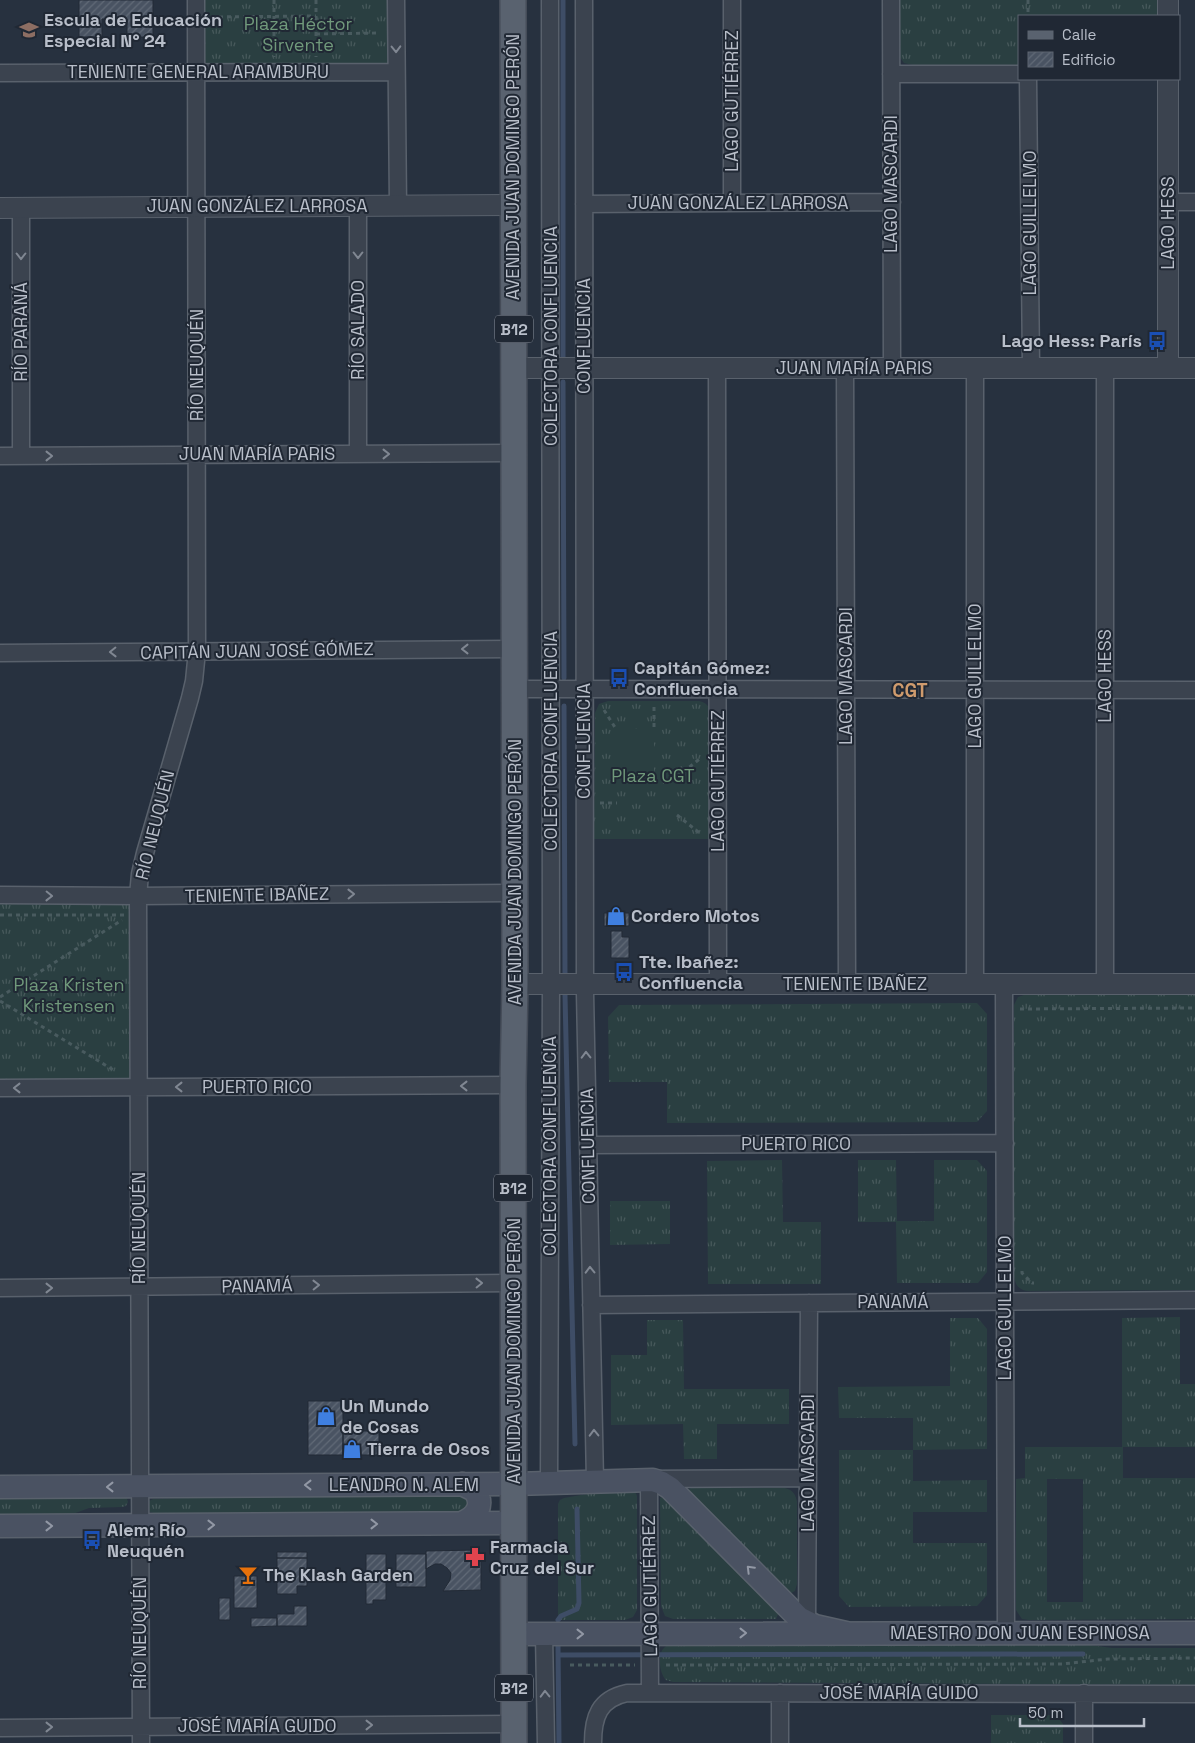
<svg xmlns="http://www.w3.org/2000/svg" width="1195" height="1743" viewBox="0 0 1195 1743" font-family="'Space Grotesk',sans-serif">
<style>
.grass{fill:url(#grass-tufts);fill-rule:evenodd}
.pitch{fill:#2a3f41}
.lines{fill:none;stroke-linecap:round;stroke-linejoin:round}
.stream{stroke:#3e4d66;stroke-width:5}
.building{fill:url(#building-hatch);stroke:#222a36}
.minor-casing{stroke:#59616c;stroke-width:19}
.tertiary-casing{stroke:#59616c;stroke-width:22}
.secondary-casing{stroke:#59616c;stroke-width:25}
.primary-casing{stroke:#454c58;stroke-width:28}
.path{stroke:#495b5f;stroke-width:3;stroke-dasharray:4 4;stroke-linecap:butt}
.minor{stroke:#3b434f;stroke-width:16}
.tertiary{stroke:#3b434f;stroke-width:20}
.secondary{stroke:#4a5262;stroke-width:22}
.primary{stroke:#59626f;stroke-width:25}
.oneway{stroke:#808792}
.oneway2{stroke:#9298a5}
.labels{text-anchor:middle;stroke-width:4;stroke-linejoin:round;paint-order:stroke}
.shield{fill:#202834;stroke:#8a919c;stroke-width:1}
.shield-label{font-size:16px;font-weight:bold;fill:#b8bec9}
.poi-label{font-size:18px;font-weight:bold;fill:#b8bec9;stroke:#202834;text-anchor:start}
.park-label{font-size:18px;fill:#70997b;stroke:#202834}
.street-label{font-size:18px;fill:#b8bec9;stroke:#202834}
.neighbourhood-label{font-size:19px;font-weight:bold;fill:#cf9b6d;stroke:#202834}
</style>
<defs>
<pattern id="grass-tufts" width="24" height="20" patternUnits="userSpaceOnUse" patternTransform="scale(1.25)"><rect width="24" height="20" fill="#2a3f41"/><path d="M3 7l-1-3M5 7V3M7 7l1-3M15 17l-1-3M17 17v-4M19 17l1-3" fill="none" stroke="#47595b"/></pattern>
<pattern id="building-hatch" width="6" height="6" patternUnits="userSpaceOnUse" patternTransform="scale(1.25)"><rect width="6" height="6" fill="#495362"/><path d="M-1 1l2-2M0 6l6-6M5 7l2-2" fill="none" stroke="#616a77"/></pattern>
</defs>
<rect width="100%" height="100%" fill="#27313f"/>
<!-- grass -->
<path class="grass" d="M 204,0 L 392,0 L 392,68 L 203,69 Z
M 898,0 L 1158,0 L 1158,16 L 1019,16 L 1019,65 L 913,65 L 904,63 L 899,56 Z
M 608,701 L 699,701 C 704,702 707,704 710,709 L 711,839 L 594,839 L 595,713 L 599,704 Z
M 0,904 L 138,904 L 138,1087 L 0,1087 Z
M 1027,994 L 1195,994 L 1195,1290 L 1028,1291 C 1019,1290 1015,1285 1014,1276 L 1014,1005 L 1018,997 Z
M 977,1003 L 987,1014 L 987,1111 L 977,1122 L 667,1123 L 667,1082 L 609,1082 L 608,1017 L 619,1005 Z
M 782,1160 L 783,1222 L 821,1222 L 821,1284 L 708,1284 L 707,1161 Z
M 858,1160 L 896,1160 L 897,1221 L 934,1221 L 934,1160 L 977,1160 L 987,1171 L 987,1272 L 978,1283 L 897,1283 L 896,1222 L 858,1222 Z
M 610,1201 L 670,1201 L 670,1244 L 610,1245 Z
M 1180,1317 L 1180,1384 L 1195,1384 L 1195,1447 L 1123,1447 L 1123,1478 L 1195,1478 L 1195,1619 L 1029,1620 L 1022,1619 L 1016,1610 L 1016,1479 L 1025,1478 L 1025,1447 L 1122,1447 L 1122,1318 ZM 1047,1479 L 1083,1479 L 1083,1602 L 1047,1602 Z
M 950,1318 L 978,1318 L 987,1329 L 987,1449 L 913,1450 L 913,1481 L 987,1480 L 987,1512 L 913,1512 L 913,1543 L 987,1543 L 987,1595 L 977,1606 L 849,1607 L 839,1596 L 839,1450 L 913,1450 L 913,1418 L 839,1418 L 838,1387 L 950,1386 Z
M 647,1320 L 683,1320 L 684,1389 L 789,1389 L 789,1424 L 717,1424 L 717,1459 L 684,1459 L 683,1424 L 611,1425 L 611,1355 L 647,1355 Z
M 691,1488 L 785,1488 C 793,1490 796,1495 797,1502 L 797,1584 L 795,1591 L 789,1594 L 687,1491 Z
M 615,1489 L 635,1491 L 637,1496 L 637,1610 L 633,1617 L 625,1620 L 558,1620 L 558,1504 L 560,1500 L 564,1498 Z
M 457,1493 L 468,1499 L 468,1507 L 457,1514 L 157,1514 L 150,1512 L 147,1506 L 149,1501 L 153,1499 L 187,1498 L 203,1494 Z
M 0,1496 L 126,1496 L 128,1502 L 126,1506 L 122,1507 L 89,1508 L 70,1515 L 0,1519 Z
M 663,1496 L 779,1612 L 776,1619 L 673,1619 L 665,1616 L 661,1606 L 660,1498 Z
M 1068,1642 L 1112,1648 L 1195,1648 L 1195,1685 L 673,1682 L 666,1680 C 659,1673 657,1653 665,1647 C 667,1645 671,1644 674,1644 Z
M 991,1715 L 1056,1715 L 1063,1724 L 1063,1743 L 991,1743 Z"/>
<!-- pitch -->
<path class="pitch" d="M 616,729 L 654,729 L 654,777 L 616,777 Z"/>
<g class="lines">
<!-- stream -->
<path class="stream" d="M 563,0 L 563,357
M 563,382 L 564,678
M 564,706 L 565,974
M 565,995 L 575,1444
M 558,1620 L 561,1616 L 577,1609 L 579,1603 L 577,1509
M 558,1646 L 559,1743
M 558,1655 L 1083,1654"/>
</g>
<!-- building -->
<path class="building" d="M 79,0 L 153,0 L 153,37 L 127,37 L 127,19 L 102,19 L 102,37 L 79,37 Z
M 604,913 L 629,913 L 629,926 L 604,926 Z
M 611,931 L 622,931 L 622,937 L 629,937 L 629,958 L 611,958 Z
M 308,1401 L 343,1401 L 343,1455 L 308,1455 Z
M 343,1431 L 379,1431 L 379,1455 L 343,1455 Z
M 476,1550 L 481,1555 L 481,1590 L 443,1591 L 450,1580 L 451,1573 L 447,1568 L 441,1564 L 435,1564 L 426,1569 L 426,1551 Z
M 277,1552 L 307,1552 L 307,1558 L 277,1558 Z
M 366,1554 L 386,1554 L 386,1600 L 373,1600 L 373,1604 L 366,1604 Z
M 396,1554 L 426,1554 L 426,1587 L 396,1587 Z
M 277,1558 L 307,1558 L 307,1586 L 297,1586 L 297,1594 L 277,1594 Z
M 234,1576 L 257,1576 L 257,1608 L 234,1608 Z
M 219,1598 L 230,1598 L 230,1620 L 219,1620 Z
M 294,1606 L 307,1606 L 307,1626 L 277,1626 L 277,1614 L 294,1614 Z
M 251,1618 L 277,1618 L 277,1626 L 251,1627 Z"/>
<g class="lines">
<!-- minor casing -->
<g class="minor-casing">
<path id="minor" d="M 396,0 L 398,206
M 584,0 L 585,993 L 595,1481
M 891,0 L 892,368
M 0,73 L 396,72
M 891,74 L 1019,74
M 1028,79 L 1031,368
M 732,202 L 732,0
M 1168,202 L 1195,202
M 584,204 L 892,202
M 358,206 L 358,454
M 21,208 L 21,456
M 717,368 L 718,984
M 845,368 L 847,984
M 975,368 L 975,984
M 1105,368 L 1105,984
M 0,456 L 514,453
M 0,653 L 514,649
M 514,689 L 1195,690
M 0,895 L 138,896 L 515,893
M 1004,984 L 1006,1633
M 0,1088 L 513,1085
M 588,1145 L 1005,1143
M 0,1288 L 514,1283
M 591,1305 L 1195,1300
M 549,1483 L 551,985 L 550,0
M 807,1623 L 809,1303
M 544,1634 L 546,1743
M 650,1693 L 649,1479 L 808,1478
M 0,1728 L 514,1724
M 141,1743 L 138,896 L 140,874 L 145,853 L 190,698 L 194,681 L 197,651 L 196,0
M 593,1743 C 593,1717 599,1699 627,1693 L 1195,1694
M 780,1743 L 780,1693
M 1084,1743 L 1084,1693"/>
</g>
<!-- tertiary casing -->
<g class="tertiary-casing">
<path id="tertiary" d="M 1168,0 L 1168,16
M 1168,79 L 1168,368
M 0,208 L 513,205
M 514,368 L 1195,368
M 515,984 L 1195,984"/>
</g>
<!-- secondary casing -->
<g class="secondary-casing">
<path id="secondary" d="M 462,1484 L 474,1490 C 485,1504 477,1517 462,1523
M 0,1487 L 514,1484 L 653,1480 L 662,1483 L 670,1488 L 799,1618 L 815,1626 L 846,1633
M 0,1526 L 514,1523
M 514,1634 L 1195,1633"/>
</g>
<!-- primary casing -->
<g class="primary-casing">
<path id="primary" d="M 513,0 L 515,984 L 513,1085 L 514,1743"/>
</g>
<!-- path -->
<path class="path" d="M 274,0 L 274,57
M 316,0 L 316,57
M 1028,0 L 1028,16
M 211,17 L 316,16
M 316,34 L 380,33
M 654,707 L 654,729
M 604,710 L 616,729
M 677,777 L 702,757
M 600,803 L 617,803
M 677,815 L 702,835
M 0,915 L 124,915
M 0,997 L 122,920
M 0,1001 L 115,1071
M 1020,1009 L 1195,1008
M 1022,1271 L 1022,1273 L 1032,1283 L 1034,1283
M 570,1665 L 635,1665
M 666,1665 L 1062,1664 L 1108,1659 L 1195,1658"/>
<!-- minor -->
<use href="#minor" class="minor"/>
<!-- tertiary -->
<use href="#tertiary" class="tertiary"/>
<!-- secondary -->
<use href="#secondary" class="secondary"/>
<!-- primary -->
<use href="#primary" class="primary"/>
</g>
<!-- one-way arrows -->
<defs><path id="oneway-chevron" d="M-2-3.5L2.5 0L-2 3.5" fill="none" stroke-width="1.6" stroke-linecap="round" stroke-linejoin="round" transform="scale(1.25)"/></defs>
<g class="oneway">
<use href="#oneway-chevron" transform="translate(396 49) rotate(89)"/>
<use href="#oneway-chevron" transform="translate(358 255) rotate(90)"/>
<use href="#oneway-chevron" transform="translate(21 256) rotate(90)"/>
<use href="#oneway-chevron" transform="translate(386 454)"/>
<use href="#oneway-chevron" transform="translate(49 456)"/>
<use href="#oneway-chevron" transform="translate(465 649) rotate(180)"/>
<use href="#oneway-chevron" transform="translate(113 652) rotate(179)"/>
<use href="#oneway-chevron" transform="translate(351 894) rotate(-1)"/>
<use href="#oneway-chevron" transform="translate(49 896) rotate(1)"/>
<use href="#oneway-chevron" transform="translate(586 1055) rotate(-91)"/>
<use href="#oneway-chevron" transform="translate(464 1086) rotate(180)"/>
<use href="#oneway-chevron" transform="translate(179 1087) rotate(180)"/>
<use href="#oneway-chevron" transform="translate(17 1088) rotate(180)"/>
<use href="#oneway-chevron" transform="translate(590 1270) rotate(-91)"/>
<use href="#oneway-chevron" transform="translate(479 1283) rotate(-1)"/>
<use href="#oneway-chevron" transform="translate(316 1285) rotate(-1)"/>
<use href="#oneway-chevron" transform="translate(49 1288)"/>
<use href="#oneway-chevron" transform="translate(594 1433) rotate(-91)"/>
<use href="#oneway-chevron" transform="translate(545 1694) rotate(-91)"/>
<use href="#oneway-chevron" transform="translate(369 1725)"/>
<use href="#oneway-chevron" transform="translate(49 1727)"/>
</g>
<g class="oneway2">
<use href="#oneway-chevron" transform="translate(308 1485) rotate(180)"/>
<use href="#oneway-chevron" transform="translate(110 1487) rotate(180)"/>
<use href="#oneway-chevron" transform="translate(374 1524)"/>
<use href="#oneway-chevron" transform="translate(211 1525)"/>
<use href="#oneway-chevron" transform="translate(49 1526)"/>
<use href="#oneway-chevron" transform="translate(750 1569) rotate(-135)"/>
<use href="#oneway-chevron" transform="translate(743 1633)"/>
<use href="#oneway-chevron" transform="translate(580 1634)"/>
</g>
<!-- icons -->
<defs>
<g id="school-bare" transform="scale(1.5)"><path d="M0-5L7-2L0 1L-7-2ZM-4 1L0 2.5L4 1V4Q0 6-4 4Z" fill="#8d6e63" stroke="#202834" stroke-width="2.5" paint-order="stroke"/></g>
<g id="bus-bare" transform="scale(1.5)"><path d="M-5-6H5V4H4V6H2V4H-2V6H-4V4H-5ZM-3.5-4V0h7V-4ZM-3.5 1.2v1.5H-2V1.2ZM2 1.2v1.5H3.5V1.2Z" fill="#1a4fb4" stroke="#202834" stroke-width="2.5" paint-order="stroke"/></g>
<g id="shop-bare" transform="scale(1.5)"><path d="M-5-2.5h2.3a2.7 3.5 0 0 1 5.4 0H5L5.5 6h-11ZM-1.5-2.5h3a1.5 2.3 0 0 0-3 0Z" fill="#3f7fe0" stroke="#202834" stroke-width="2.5" paint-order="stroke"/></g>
<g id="pharmacy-bare" transform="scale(1.5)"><path d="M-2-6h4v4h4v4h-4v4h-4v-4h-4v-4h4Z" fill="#e0444e" stroke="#202834" stroke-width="2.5" paint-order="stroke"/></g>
<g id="bar-bare" transform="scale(1.5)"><path d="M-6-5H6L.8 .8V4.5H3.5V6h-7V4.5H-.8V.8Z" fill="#e8710a" stroke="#202834" stroke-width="2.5" paint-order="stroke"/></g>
</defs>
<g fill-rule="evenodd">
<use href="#school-bare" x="29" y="30"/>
<use href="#bus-bare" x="1157" y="341"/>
<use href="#bus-bare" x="619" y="678"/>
<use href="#shop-bare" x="616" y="916"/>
<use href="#bus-bare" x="624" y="972"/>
<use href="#shop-bare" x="326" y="1416"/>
<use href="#shop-bare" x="352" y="1449"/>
<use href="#bus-bare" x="92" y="1540"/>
<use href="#pharmacy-bare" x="475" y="1557"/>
<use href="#bar-bare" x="248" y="1575"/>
</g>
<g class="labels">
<!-- shield labels -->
<g class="shield">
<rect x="495" y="315.5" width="38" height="27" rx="4"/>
<rect x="494" y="1174.5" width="38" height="27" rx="4"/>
<rect x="495" y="1674.5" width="38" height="27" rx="4"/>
</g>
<g class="shield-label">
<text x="514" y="335">B12</text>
<text x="513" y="1194">B12</text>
<text x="514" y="1694">B12</text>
</g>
<!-- poi labels -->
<g class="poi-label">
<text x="44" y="26">Escula de Educación<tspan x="44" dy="21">Especial N° 24</tspan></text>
<text x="1142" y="347" text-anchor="end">Lago Hess: París</text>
<text x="634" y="674">Capitán Gómez:<tspan x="634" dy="21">Confluencia</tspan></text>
<text x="631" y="922">Cordero Motos</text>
<text x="639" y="968">Tte. Ibañez:<tspan x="639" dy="21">Confluencia</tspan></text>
<text x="341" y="1412">Un Mundo<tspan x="341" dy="21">de Cosas</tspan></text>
<text x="367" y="1455">Tierra de Osos</text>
<text x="107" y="1536">Alem: Río<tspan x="107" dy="21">Neuquén</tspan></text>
<text x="490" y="1553">Farmacia<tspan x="490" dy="21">Cruz del Sur</tspan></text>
<text x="263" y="1581">The Klash Garden</text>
</g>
<!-- park labels -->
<g class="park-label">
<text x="298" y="30">Plaza Héctor<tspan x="298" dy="21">Sirvente</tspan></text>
<text x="653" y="782">Plaza CGT</text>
<text x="69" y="991">Plaza Kristen<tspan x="69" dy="21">Kristensen</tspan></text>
</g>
<!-- street labels -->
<g class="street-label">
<text x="198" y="78">TENIENTE GENERAL ARAMBURU</text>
<text transform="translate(732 101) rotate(-90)" y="6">LAGO GUTIÉRREZ</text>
<text transform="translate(513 167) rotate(-90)" y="6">AVENIDA JUAN DOMINGO PERÓN</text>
<text transform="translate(891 184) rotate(-90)" y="6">LAGO MASCARDI</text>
<text x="738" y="209">JUAN GONZÁLEZ LARROSA</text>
<text x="257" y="212">JUAN GONZÁLEZ LARROSA</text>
<text transform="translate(1030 223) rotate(-90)" y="6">LAGO GUILLELMO</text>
<text transform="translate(1168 223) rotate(-90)" y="6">LAGO HESS</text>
<text transform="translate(358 330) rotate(-90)" y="6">RÍO SALADO</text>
<text transform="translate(21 332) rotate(-90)" y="6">RÍO PARANÁ</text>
<text transform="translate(551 336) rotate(-90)" y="6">COLECTORA CONFLUENCIA</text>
<text transform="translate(584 336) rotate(-90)" y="6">CONFLUENCIA</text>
<text transform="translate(197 365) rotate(-90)" y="6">RÍO NEUQUÉN</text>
<text x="854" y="374">JUAN MARÍA PARIS</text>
<text x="257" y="460">JUAN MARÍA PARIS</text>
<text transform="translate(257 651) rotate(-1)" y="6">CAPITÁN JUAN JOSÉ GÓMEZ</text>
<text transform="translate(846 676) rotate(-90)" y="6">LAGO MASCARDI</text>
<text transform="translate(975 676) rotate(-90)" y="6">LAGO GUILLELMO</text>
<text transform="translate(1105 676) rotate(-90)" y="6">LAGO HESS</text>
<text transform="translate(551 741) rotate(-90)" y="6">COLECTORA CONFLUENCIA</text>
<text transform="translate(584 741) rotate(-90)" y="6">CONFLUENCIA</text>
<text transform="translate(718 781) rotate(-90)" y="6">LAGO GUTIÉRREZ</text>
<text transform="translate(155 825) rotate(-76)" y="6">RÍO NEUQUÉN</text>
<text transform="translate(515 872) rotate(-90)" y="6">AVENIDA JUAN DOMINGO PERÓN</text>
<text transform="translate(257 895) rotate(-1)" y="6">TENIENTE IBAÑEZ</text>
<text x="855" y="990">TENIENTE IBAÑEZ</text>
<text x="257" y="1093">PUERTO RICO</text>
<text x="796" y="1150">PUERTO RICO</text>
<text transform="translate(550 1146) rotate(-90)" y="6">COLECTORA CONFLUENCIA</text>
<text transform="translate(588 1146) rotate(-91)" y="6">CONFLUENCIA</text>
<text transform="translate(139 1228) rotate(-90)" y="6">RÍO NEUQUÉN</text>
<text transform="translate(257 1286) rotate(-1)" y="6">PANAMÁ</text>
<text x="893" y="1308">PANAMÁ</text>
<text transform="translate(1005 1308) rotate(-90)" y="6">LAGO GUILLELMO</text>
<text transform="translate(514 1351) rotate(-90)" y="6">AVENIDA JUAN DOMINGO PERÓN</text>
<text transform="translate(808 1463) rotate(-90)" y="6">LAGO MASCARDI</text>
<text x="404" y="1491">LEANDRO N. ALEM</text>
<text transform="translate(650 1586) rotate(-91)" y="6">LAGO GUTIÉRREZ</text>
<text transform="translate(140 1633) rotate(-90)" y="6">RÍO NEUQUÉN</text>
<text x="1020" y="1639">MAESTRO DON JUAN ESPINOSA</text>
<text x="899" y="1699">JOSÉ MARÍA GUIDO</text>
<text x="257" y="1732">JOSÉ MARÍA GUIDO</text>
</g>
<!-- neighbourhood labels -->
<g class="neighbourhood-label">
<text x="910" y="697">CGT</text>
</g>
</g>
<!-- legend -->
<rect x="1018" y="15" width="162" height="65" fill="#202834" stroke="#5d6470"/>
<rect x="1028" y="31" width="25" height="8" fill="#59626f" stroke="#5d6470"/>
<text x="1062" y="40" font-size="15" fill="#b8bec9">Calle</text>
<rect x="1028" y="52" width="25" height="15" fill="url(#building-hatch)" stroke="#5d6470"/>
<text x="1062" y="65" font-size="15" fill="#b8bec9">Edificio</text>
<!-- scale -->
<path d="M1020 1718v8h124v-8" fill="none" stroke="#b8bec9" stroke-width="2.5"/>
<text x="1028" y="1718" font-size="15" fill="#b8bec9" stroke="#202834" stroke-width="4" paint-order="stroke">50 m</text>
</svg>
